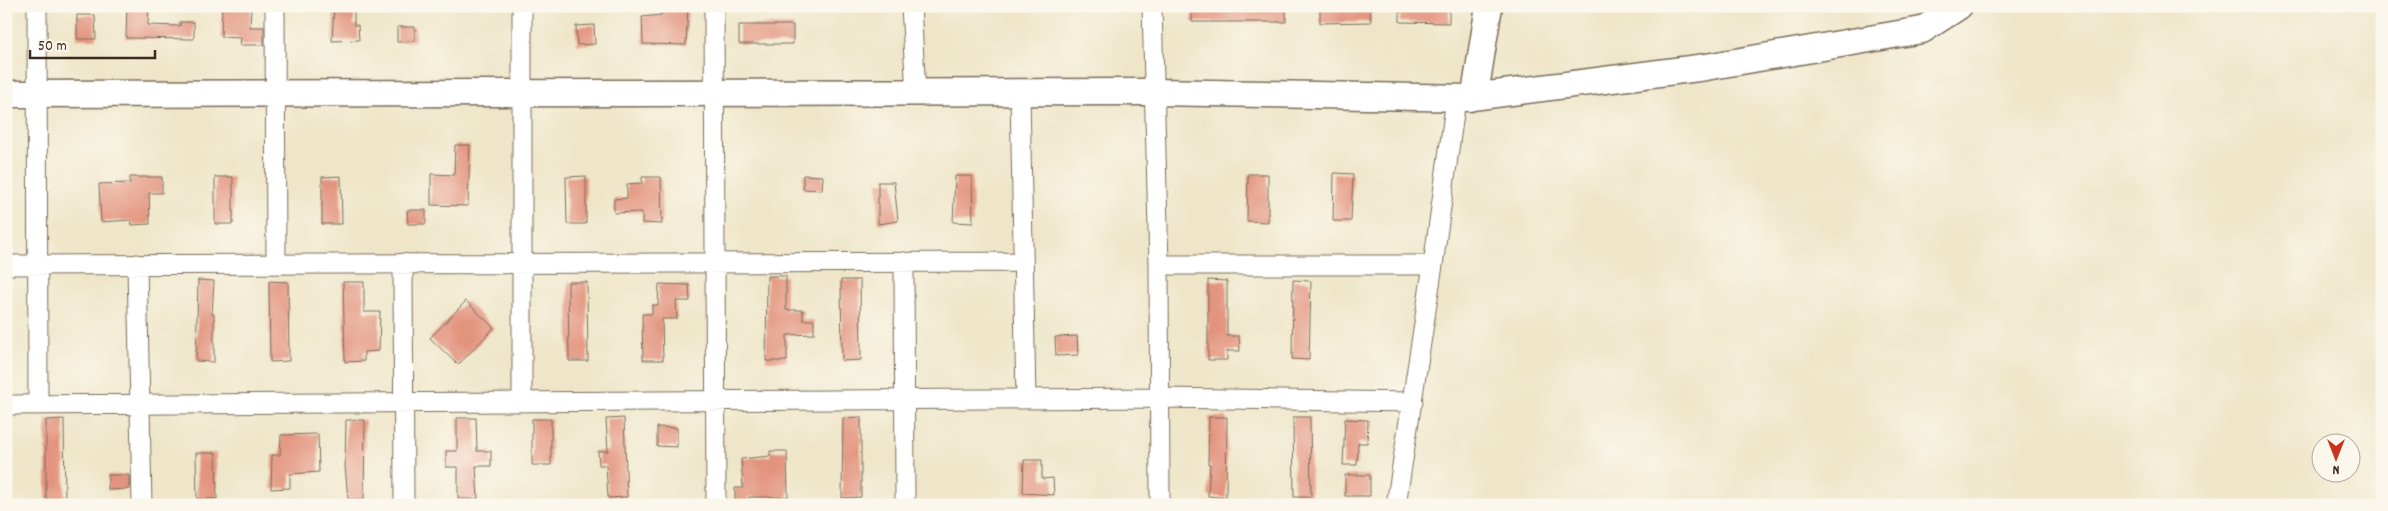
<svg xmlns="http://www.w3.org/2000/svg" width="2388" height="511" viewBox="0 0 2388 511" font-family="Dekko,sans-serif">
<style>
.building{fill:#e3947f}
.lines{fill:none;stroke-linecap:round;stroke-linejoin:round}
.street-casing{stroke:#7a6c5a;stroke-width:21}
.secondary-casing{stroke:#7a6c5a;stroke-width:29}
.street{stroke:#fff;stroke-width:19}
.secondary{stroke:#fff;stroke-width:26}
</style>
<rect width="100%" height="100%" fill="#fbf7ec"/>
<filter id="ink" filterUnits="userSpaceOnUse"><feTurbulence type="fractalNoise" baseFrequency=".02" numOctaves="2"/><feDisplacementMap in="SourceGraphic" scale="10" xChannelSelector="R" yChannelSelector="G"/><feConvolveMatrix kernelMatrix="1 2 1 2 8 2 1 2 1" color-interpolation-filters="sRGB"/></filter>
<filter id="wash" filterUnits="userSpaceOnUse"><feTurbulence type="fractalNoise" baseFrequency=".0096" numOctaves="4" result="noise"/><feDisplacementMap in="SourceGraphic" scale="20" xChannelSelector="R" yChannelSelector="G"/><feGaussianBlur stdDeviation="1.12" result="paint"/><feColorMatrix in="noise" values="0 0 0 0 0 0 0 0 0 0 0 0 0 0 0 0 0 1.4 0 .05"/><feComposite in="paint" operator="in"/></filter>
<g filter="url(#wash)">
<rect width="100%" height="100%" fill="#efe6c9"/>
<g id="blocks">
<!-- building -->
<path class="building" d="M 127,6 L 149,6 L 148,25 L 180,26 L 180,22 L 194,22 L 194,39 L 126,38 Z
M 222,6 L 251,8 L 250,27 L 264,27 L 264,45 L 240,45 L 241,38 L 221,37 Z
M 334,6 L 354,6 L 354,25 L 358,25 L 359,40 L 332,41 Z
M 661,6 L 688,6 L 686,45 L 643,44 L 642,17 L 661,15 Z
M 1192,6 L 1286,6 L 1286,22 L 1192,22 Z
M 1320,6 L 1370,6 L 1371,22 L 1320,23 Z
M 1400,6 L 1449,6 L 1449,23 L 1400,22 Z
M 77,15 L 95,15 L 96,39 L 77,39 Z
M 594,25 L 595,44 L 577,45 L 576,26 Z
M 739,25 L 793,25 L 793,44 L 739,44 Z
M 397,27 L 415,27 L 415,41 L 397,42 Z
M 455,145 L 470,145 L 468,206 L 431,205 L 431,174 L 454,175 Z
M 1334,173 L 1353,174 L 1351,221 L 1333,221 Z
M 1248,174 L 1268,174 L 1268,222 L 1247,221 Z
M 803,175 L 823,176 L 822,190 L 803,189 Z
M 341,176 L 342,224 L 322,224 L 322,177 Z
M 586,176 L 586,224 L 567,224 L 566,177 Z
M 955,176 L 972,176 L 973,223 L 953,222 Z
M 130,177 L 162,177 L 162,193 L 149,193 L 150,224 L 132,225 L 131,220 L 101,222 L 99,184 L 130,183 Z
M 215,177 L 233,177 L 233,224 L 215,224 Z
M 642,177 L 661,177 L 662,224 L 642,223 L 642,212 L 614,213 L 614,199 L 627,198 L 627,184 L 642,183 Z
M 878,182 L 894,182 L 898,221 L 878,224 Z
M 407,210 L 426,210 L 426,224 L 408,224 Z
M 767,276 L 786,276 L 786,310 L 803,310 L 803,320 L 814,320 L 814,334 L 787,335 L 787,361 L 766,361 Z
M 198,280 L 214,281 L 212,314 L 214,314 L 214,362 L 196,361 Z
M 841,280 L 860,280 L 861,360 L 842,361 Z
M 1208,280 L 1227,281 L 1227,336 L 1239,336 L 1240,351 L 1227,351 L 1227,360 L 1208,360 Z
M 1293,280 L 1311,281 L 1309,360 L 1292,359 Z
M 269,281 L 288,282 L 289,361 L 270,362 Z
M 343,282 L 364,282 L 364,312 L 380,312 L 379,351 L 364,352 L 364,361 L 345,362 Z
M 568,282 L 587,282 L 588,361 L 569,361 Z
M 659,284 L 689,285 L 690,301 L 676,301 L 677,319 L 662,319 L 663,360 L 643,360 L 642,314 L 652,314 L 652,305 L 658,305 Z
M 466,301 L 494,328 L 458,365 L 430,338 Z
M 1077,336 L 1078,355 L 1056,356 L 1055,337 Z
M 861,417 L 861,497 L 842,498 L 843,418 Z
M 1209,417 L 1227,417 L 1226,498 L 1208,496 L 1210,464 L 1208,464 Z
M 1293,417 L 1310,417 L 1311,497 L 1294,497 Z
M 457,418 L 476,418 L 477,451 L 491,451 L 491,466 L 476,466 L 478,499 L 458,499 L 458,467 L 446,467 L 446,451 L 457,451 Z
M 624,418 L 627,497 L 608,498 L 606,465 L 599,465 L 598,451 L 608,451 L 606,419 Z
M 64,419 L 65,500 L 46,499 L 46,420 Z
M 532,419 L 551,419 L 551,465 L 532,465 Z
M 1345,419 L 1368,420 L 1367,443 L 1358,443 L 1357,465 L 1343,465 Z
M 346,420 L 365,420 L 364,499 L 348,499 L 345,466 Z
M 657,427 L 677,428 L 677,447 L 657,446 Z
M 318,434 L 319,472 L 290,474 L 290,488 L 271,489 L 272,455 L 280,455 L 281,435 Z
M 770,451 L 787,451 L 788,497 L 749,497 L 749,505 L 735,505 L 735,488 L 743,488 L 741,459 L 770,456 Z
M 196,453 L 216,453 L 217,499 L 197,499 Z
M 1024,460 L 1042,460 L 1042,479 L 1053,478 L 1054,495 L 1023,493 Z
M 108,475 L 129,475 L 129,489 L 108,490 Z
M 1345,475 L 1370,475 L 1370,496 L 1345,496 Z"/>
</g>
</g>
<g filter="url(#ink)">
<use href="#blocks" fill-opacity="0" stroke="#7a6c5a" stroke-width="1"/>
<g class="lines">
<!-- street casing -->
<g class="street-casing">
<path id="street" d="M 37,6 L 38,405
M 275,6 L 276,264
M 714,6 L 716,505
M 911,6 L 916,94
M 1152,6 L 1159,265 L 1160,505
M 1020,94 L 1026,399
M 904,262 L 905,505
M 403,263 L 404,505
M 137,264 L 142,505
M 6,265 L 1023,262
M 1159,265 L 1433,265
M 522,402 L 522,6
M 6,405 L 1159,398 L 1413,402
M 1396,505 L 1433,265 L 1456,99"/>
</g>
<!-- secondary casing -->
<g class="secondary-casing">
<path id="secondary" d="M 6,94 L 1154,92 L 1470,98 L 1475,94 L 1489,6
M 1472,97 L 1706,67 L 1922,30 L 1959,6"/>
</g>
<!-- street -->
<use href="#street" class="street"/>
<!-- secondary -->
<use href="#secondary" class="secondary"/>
</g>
</g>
<!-- margin -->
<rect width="2388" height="511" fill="none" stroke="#fbf7ec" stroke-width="25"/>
<!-- north arrow -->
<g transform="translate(2336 458) rotate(180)"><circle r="24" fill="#fbf7ec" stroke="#aea59a"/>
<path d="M0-4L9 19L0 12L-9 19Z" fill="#c8321e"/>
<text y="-8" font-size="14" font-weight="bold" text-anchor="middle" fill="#3b2a1e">N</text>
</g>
<!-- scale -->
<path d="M30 50v8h125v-8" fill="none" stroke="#3b2a1e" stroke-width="2.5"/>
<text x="38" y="50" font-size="15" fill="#3b2a1e" stroke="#fbf7ec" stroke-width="4" paint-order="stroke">50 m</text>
</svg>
